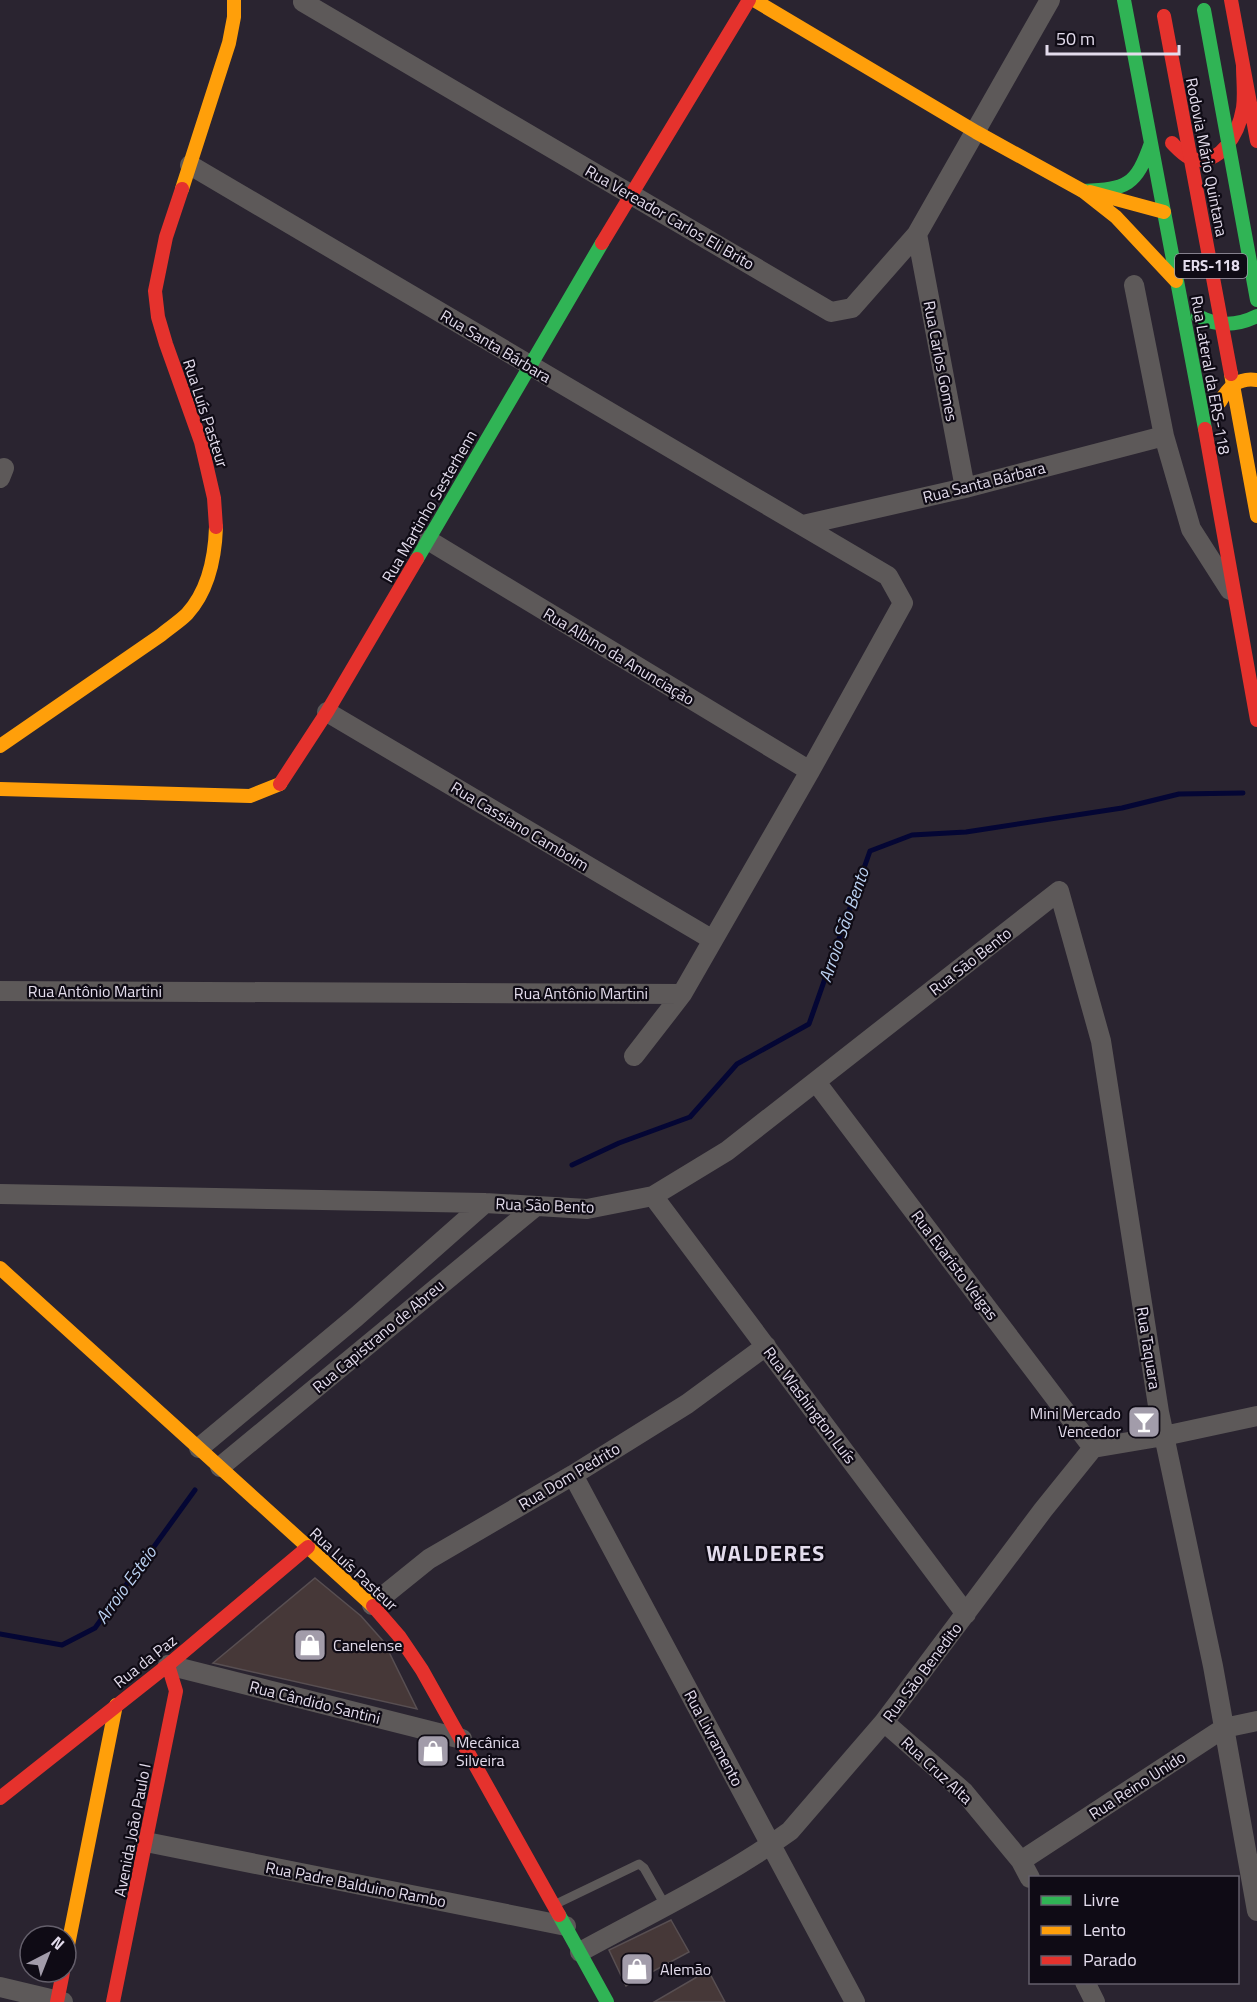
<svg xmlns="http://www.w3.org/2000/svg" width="1257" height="2002" viewBox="0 0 1257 2002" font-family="'Titillium Web',sans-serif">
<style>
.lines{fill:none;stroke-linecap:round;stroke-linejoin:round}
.stream{stroke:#040634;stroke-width:5}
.building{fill:#463838;stroke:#584f52;stroke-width:1.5}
.lane{stroke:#5d5959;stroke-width:9}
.street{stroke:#5d5959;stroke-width:20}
.fast{stroke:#30b455;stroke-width:14}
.slow{stroke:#ff9f0a;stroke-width:14}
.jam{stroke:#e5322d;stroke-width:14}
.fast-bridge{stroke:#30b455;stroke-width:14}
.slow-bridge{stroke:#ff9f0a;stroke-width:14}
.jam-bridge{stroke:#e5322d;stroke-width:14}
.labels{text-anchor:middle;stroke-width:4.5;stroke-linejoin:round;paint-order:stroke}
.shield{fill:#0f0b15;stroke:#a39dac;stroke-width:1.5}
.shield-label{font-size:15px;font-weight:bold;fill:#e3dcec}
.street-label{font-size:16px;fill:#e3dcec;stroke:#0f0b15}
.poi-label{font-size:16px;fill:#e3dcec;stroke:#0f0b15;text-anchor:start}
.water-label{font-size:18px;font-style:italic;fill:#bad0f0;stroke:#0f0b15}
.district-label{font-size:22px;font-weight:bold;letter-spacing:1.5px;fill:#e3dcec;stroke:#0f0b15}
</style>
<rect width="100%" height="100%" fill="#2a2430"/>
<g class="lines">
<!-- stream -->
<path class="stream" d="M 572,1165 L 619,1143 L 690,1117 L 737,1064 L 809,1024 L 870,851 L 912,835 L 966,832 L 1122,808 L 1179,794 L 1243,793
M 0,1634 L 62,1645 L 95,1628 L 195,1490"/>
</g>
<!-- building -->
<path class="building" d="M 315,1578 L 361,1616 L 384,1642 L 417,1709 L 213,1663 Z
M 671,1920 L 689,1952 L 626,1986 L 609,1950 Z
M 708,1970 L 725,2002 L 654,2002 L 702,1974 Z"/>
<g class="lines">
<!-- lane -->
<path class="lane" d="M 556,1904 L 639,1864 L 644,1868 L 665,1905"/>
<!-- street -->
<path class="street" d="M 303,2 L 831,312 L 852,308 L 917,234 L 1050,0
M 190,165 L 888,576 L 903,603 L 810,771 L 682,994 L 634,1056
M 917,234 L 965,488
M 1134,285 L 1164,436 L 1191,529 L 1230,590
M 0,478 L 4,468
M 803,525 L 965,488 L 1164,436
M 428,540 L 810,771
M 327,712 L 713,940
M 0,991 L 682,994
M 816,1082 L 1093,1448
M 0,1194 L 485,1203 L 587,1209 L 653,1196 L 727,1151 L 1059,891 L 1101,1041 L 1159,1412 L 1213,1666 L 1257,1911
M 653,1196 L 966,1614
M 199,1448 L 356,1317 L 485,1203
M 220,1467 L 536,1206
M 573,1475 L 855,2002
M 372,1605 L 429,1559 L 573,1475 L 687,1404 L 766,1346
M 168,1665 L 462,1739
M 884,1722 L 964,1792 L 1021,1861 L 1030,1878
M 146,1842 L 566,1926
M 1021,1861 L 1224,1728 L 1257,1721
M 580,1952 C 651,1913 725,1878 790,1831 L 884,1722 L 1043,1510 L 1093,1448 L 1164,1436 L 1257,1416
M 1085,1982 L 1095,2002
M 0,1987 L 63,2002"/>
<!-- fast -->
<path class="fast" d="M 1124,0 L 1205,429
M 1083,191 C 1127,189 1136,186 1151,143
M 1198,316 C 1218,327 1237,326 1257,316
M 417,559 L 602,243
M 559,1915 L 607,2002"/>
<!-- slow -->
<path class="slow" d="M 754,0 L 976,132 L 1083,191 L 1116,217 L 1176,281
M 182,189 L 229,43 L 234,17 L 234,0
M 1090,192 L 1164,212
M 1220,402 C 1228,387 1239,377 1257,380
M 0,746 L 161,635 C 169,628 179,622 187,614 C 208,591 215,557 216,527
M 0,789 L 250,796 L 280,784
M 0,1268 L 373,1606
M 66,1955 L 116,1705"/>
<!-- jam -->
<path class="jam" d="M 1231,0 L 1257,141
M 1172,143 C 1177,148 1183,155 1190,158 C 1220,169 1239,132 1243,108 C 1245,94 1243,80 1243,66
M 182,189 L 166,237 L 155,291 L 158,317 L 166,344 L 201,442 L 214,498 L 216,527
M 602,243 L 749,0
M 1205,429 L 1257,720
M 280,784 L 327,712 L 417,559
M 373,1606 L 399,1636 L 422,1670 L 559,1915
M 0,1798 L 168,1665 L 308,1547
M 57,2002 L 63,1972
M 113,2002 L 176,1691 L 168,1665"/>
<!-- fast-bridge -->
<path class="fast-bridge" d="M 1204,10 L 1257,300"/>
<!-- slow-bridge -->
<path class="slow-bridge" d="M 1231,374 L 1257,516"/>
<!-- jam-bridge -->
<path class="jam-bridge" d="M 1164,16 L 1231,374"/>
</g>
<!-- icons -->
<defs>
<g id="bar-square" transform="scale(1.725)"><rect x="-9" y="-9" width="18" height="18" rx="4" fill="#a29caa" stroke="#0f0b15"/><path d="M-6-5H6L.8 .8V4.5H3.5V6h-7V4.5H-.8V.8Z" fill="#fff"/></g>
<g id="shop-square" transform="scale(1.725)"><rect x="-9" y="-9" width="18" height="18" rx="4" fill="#a29caa" stroke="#0f0b15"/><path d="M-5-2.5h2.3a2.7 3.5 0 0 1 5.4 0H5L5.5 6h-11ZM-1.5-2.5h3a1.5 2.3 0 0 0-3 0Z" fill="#fff"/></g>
</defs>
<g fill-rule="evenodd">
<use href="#bar-square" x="1144" y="1422"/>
<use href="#shop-square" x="310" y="1645"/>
<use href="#shop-square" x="433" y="1751"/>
<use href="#shop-square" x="637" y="1969"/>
</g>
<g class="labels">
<!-- shield labels -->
<rect class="shield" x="1175" y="254" width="72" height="24" rx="4.5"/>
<g class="shield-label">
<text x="1211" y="271">ERS-118</text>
</g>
<!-- street labels -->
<g class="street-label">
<text transform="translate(1207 157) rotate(79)" y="6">Rodovia Mário Quintana</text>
<text transform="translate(670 217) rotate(30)" y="6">Rua Vereador Carlos Eli Brito</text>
<text transform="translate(496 346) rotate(31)" y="6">Rua Santa Bárbara</text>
<text transform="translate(941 361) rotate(79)" y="6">Rua Carlos Gomes</text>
<text transform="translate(1211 375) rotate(80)" y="6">Rua Lateral da ERS-118</text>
<text transform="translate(206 413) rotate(72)" y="6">Rua Luís Pasteur</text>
<text transform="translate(984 482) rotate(-14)" y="6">Rua Santa Bárbara</text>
<text transform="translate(429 506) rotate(-60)" y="6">Rua Martinho Sesterhenn</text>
<text transform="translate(619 656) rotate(31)" y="6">Rua Albino da Anunciação</text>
<text transform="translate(520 826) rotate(31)" y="6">Rua Cassiano Camboim</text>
<text transform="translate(970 961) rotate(-38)" y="6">Rua São Bento</text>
<text x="95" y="997">Rua Antônio Martini</text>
<text x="581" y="999">Rua Antônio Martini</text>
<text transform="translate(545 1205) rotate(2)" y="6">Rua São Bento</text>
<text transform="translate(955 1265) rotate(53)" y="6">Rua Evaristo Veigas</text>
<text transform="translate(378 1336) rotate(-40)" y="6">Rua Capistrano de Abreu</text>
<text transform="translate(1149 1348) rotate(81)" y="6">Rua Taquara</text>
<text transform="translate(810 1405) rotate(53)" y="6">Rua Washington Luís</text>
<text transform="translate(569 1476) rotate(-31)" y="6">Rua Dom Pedrito</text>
<text transform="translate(354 1569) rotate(43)" y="6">Rua Luís Pasteur</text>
<text transform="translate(145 1661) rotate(-38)" y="6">Rua da Paz</text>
<text transform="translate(922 1672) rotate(-53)" y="6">Rua São Benedito</text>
<text transform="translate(315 1702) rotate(14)" y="6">Rua Cândido Santini</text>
<text transform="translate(714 1738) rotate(62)" y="6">Rua Livramento</text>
<text transform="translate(937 1770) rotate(43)" y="6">Rua Cruz Alta</text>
<text transform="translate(1137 1785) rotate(-33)" y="6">Rua Reino Unido</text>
<text transform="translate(132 1830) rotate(-79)" y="6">Avenida João Paulo I</text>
<text transform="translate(356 1884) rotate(11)" y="6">Rua Padre Balduino Rambo</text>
</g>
<!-- poi labels -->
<g class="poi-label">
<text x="1121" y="1419" text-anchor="end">Mini Mercado<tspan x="1121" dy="18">Vencedor</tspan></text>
<text x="333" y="1651">Canelense</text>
<text x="456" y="1748">Mecânica<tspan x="456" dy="18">Silveira</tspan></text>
<text x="660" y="1975">Alemão</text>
</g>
<!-- water labels -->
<g class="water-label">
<text transform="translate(844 925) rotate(-71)" y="6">Arroio São Bento</text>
<text transform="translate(126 1585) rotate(-54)" y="6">Arroio Esteio</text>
</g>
<!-- district labels -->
<g class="district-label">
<text x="766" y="1561">WALDERES</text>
</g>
</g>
<!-- legend -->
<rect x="1029" y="1876" width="210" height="108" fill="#0f0b15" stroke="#645f6b" stroke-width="1.5"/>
<rect x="1041" y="1896" width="30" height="9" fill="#30b455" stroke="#645f6b" stroke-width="1.5"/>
<text x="1083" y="1906" font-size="18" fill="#e3dcec">Livre</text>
<rect x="1041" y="1926" width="30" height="9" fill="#ff9f0a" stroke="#645f6b" stroke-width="1.5"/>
<text x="1083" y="1936" font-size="18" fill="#e3dcec">Lento</text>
<rect x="1041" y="1956" width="30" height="9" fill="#e5322d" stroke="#645f6b" stroke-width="1.5"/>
<text x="1083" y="1966" font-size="18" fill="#e3dcec">Parado</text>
<!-- north arrow -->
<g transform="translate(48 1954) rotate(42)"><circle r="28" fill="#0f0b15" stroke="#645f6b" stroke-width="1.5"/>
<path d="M0-4.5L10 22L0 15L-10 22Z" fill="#a29caa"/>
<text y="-9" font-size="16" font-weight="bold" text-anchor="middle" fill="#e3dcec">N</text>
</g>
<!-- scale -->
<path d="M1047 45v9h132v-9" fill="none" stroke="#e3dcec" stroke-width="3"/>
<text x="1056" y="45" font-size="18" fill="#e3dcec" stroke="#0f0b15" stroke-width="4.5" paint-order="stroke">50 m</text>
</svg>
